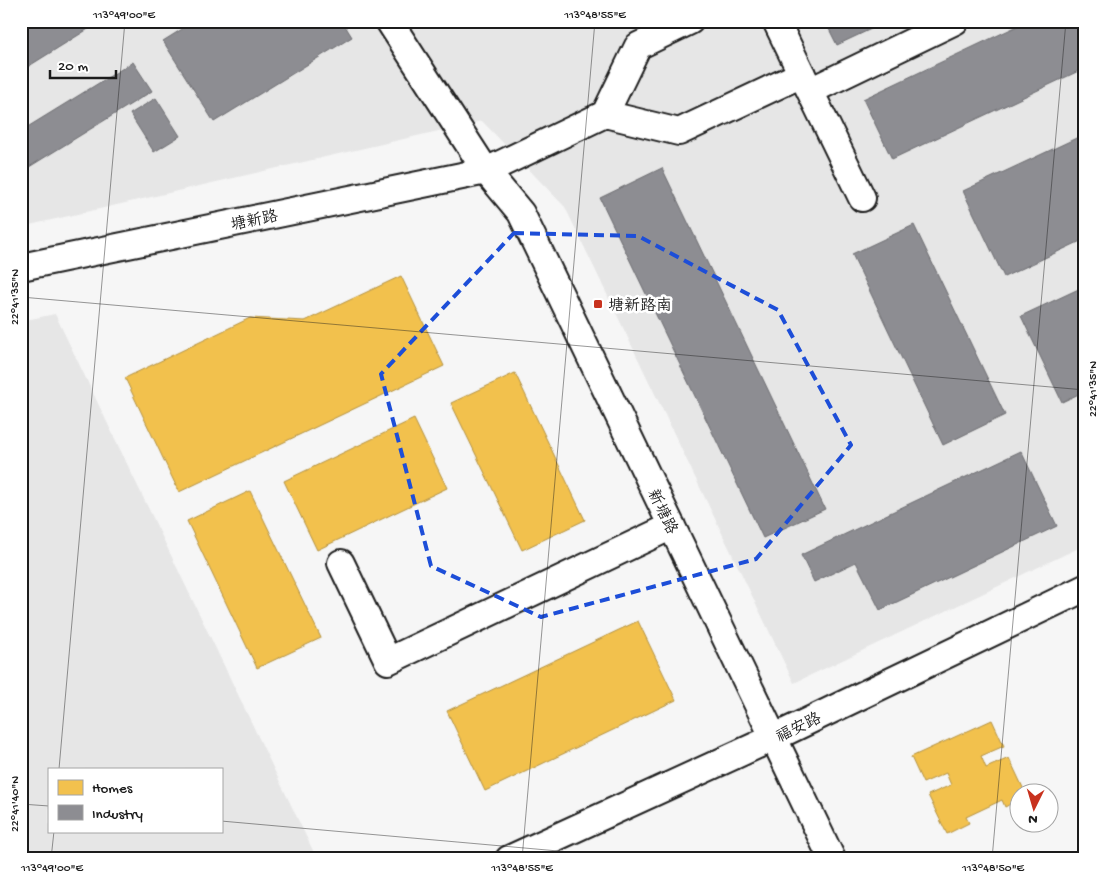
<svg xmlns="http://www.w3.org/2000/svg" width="1106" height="880" viewBox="0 0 1106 880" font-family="'Gochi Hand','LXGW WenKai TC',sans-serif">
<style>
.built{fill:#e6e6e6;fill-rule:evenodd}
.homes{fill:#f2c14e;stroke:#b2903f}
.industry{fill:#8d8d92;stroke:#6b6b6f}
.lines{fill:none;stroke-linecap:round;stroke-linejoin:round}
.minor-casing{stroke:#1c1c1c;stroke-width:30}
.minor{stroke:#fff;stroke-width:26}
.marked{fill:none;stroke:#1d4ed8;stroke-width:4;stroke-dasharray:10 6;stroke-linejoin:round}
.ticks{fill:none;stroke:#1c1c1c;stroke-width:1;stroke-opacity:0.45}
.poi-dot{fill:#c8321e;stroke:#fff;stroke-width:2}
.labels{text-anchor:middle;stroke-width:5;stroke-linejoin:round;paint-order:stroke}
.street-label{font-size:16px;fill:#1c1c1c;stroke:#fff}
.poi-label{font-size:16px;fill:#1c1c1c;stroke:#fff;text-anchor:start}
.neatline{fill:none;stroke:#1c1c1c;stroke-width:2}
.ticks-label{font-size:12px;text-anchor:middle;fill:#1c1c1c}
</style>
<rect width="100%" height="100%" fill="#f6f6f6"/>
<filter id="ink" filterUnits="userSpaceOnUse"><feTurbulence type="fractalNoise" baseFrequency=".02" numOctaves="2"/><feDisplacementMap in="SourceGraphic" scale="10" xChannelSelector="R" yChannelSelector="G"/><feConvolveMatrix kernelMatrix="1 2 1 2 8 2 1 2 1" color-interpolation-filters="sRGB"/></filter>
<g filter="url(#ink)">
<!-- built -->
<path class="built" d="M 21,21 L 1085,21 L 1085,545 L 794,683 L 565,207 L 482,121 L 21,227 Z
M 55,314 L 317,859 L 21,859 L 21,321 ZM 49,769 L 221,769 L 221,831 L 49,831 Z"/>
<!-- homes -->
<path class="homes" d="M 401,276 L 444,366 L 179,492 L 125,378 L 250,318 L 305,321 Z
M 515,373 L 585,520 L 522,550 L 451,403 Z
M 414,419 L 447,488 L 317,550 L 284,481 Z
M 250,491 L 321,638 L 257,668 L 187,521 Z
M 638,621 L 676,700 L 485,791 L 447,711 Z
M 992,720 L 1004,746 L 981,756 L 986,768 L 1009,758 L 1025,792 L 1018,792 L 1018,800 L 1005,807 L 1002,800 L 966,817 L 969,823 L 947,834 L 928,795 L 951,785 L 946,773 L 923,783 L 911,757 Z"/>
<!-- industry -->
<path class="industry" d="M 21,21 L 101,21 L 21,71 Z
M 195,21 L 342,21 L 352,37 L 214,122 L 163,41 Z
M 825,21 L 888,21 L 837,45 Z
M 1028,21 L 1085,21 L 1085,68 L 892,159 L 863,99 Z
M 133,62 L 152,91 L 21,172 L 21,131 Z
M 156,98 L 180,136 L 154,152 L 130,114 Z
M 1085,134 L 1085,239 L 1004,277 L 963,191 Z
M 662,168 L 825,509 L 763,538 L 600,198 Z
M 914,225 L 1005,415 L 943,445 L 852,254 Z
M 1085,286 L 1085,391 L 1062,402 L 1021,316 Z
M 1021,451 L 1057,526 L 880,610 L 856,562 L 814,582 L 801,555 Z"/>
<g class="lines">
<!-- minor casing -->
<g class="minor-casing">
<path id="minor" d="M 389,21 L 486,171 L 521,213 L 832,859
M 776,21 L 862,198
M 810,91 L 955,21
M 605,114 L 638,46 L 690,21
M 21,267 L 486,171 L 605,114 L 679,132 L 802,74
M 341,563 L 388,661 L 672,526
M 509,859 L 775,737 L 1085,588"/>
</g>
<!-- minor -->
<use href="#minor" class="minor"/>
</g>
</g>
<!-- marked area -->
<path class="marked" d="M 514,233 L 638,236 L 778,310 L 851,445 L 756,559 L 541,617 L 431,566 L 381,374 Z"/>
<!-- ticks -->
<path class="ticks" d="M 21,297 L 1085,390M 59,769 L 125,21M 21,804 L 49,806M 221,821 L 648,859M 51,859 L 54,831M 522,859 L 595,21M 992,859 L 1066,21"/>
<!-- markers -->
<rect class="poi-dot" x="593" y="299" width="10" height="10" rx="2.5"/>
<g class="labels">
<!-- street labels -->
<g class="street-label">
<text transform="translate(254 219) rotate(-12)" y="6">塘新路</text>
<text transform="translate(664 511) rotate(64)" y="6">新塘路</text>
<text transform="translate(798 726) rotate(-26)" y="6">福安路</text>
</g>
<!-- poi labels -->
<g class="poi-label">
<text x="608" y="310">塘新路南</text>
</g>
</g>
<!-- margin -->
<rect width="1106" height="880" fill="none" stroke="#fff" stroke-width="55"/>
<!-- legend -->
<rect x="48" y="768" width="175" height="65" fill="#ffffff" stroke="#a4a4a4"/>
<rect x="58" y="780" width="25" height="15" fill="#f2c14e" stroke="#a4a4a4"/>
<text x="92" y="792" font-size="15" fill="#1c1c1c">Homes</text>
<rect x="58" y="805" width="25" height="15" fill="#8d8d92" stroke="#a4a4a4"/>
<text x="92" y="818" font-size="15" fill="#1c1c1c">Industry</text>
<!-- north arrow -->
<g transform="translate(1034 808) rotate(185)"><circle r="24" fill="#ffffff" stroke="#a4a4a4"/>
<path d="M0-4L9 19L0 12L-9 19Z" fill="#c8321e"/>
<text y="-8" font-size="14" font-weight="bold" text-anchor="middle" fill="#1c1c1c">N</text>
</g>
<!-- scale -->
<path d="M50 70v8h66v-8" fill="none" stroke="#1c1c1c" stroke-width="2.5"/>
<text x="58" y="70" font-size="15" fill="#1c1c1c" stroke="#ffffff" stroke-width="4" paint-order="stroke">20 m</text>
<rect x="28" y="28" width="1050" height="824" class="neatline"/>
<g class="ticks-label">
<text x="124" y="18">113°49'00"E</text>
<text x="595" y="18">113°48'55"E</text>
<text transform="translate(14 297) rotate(-90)" y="4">22°41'35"N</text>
<text transform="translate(1092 389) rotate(-90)" y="4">22°41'35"N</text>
<text transform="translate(14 804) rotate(-90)" y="4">22°41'40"N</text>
<text x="52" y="871">113°49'00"E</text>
<text x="522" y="871">113°48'55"E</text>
<text x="993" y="871">113°48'50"E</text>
</g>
</svg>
